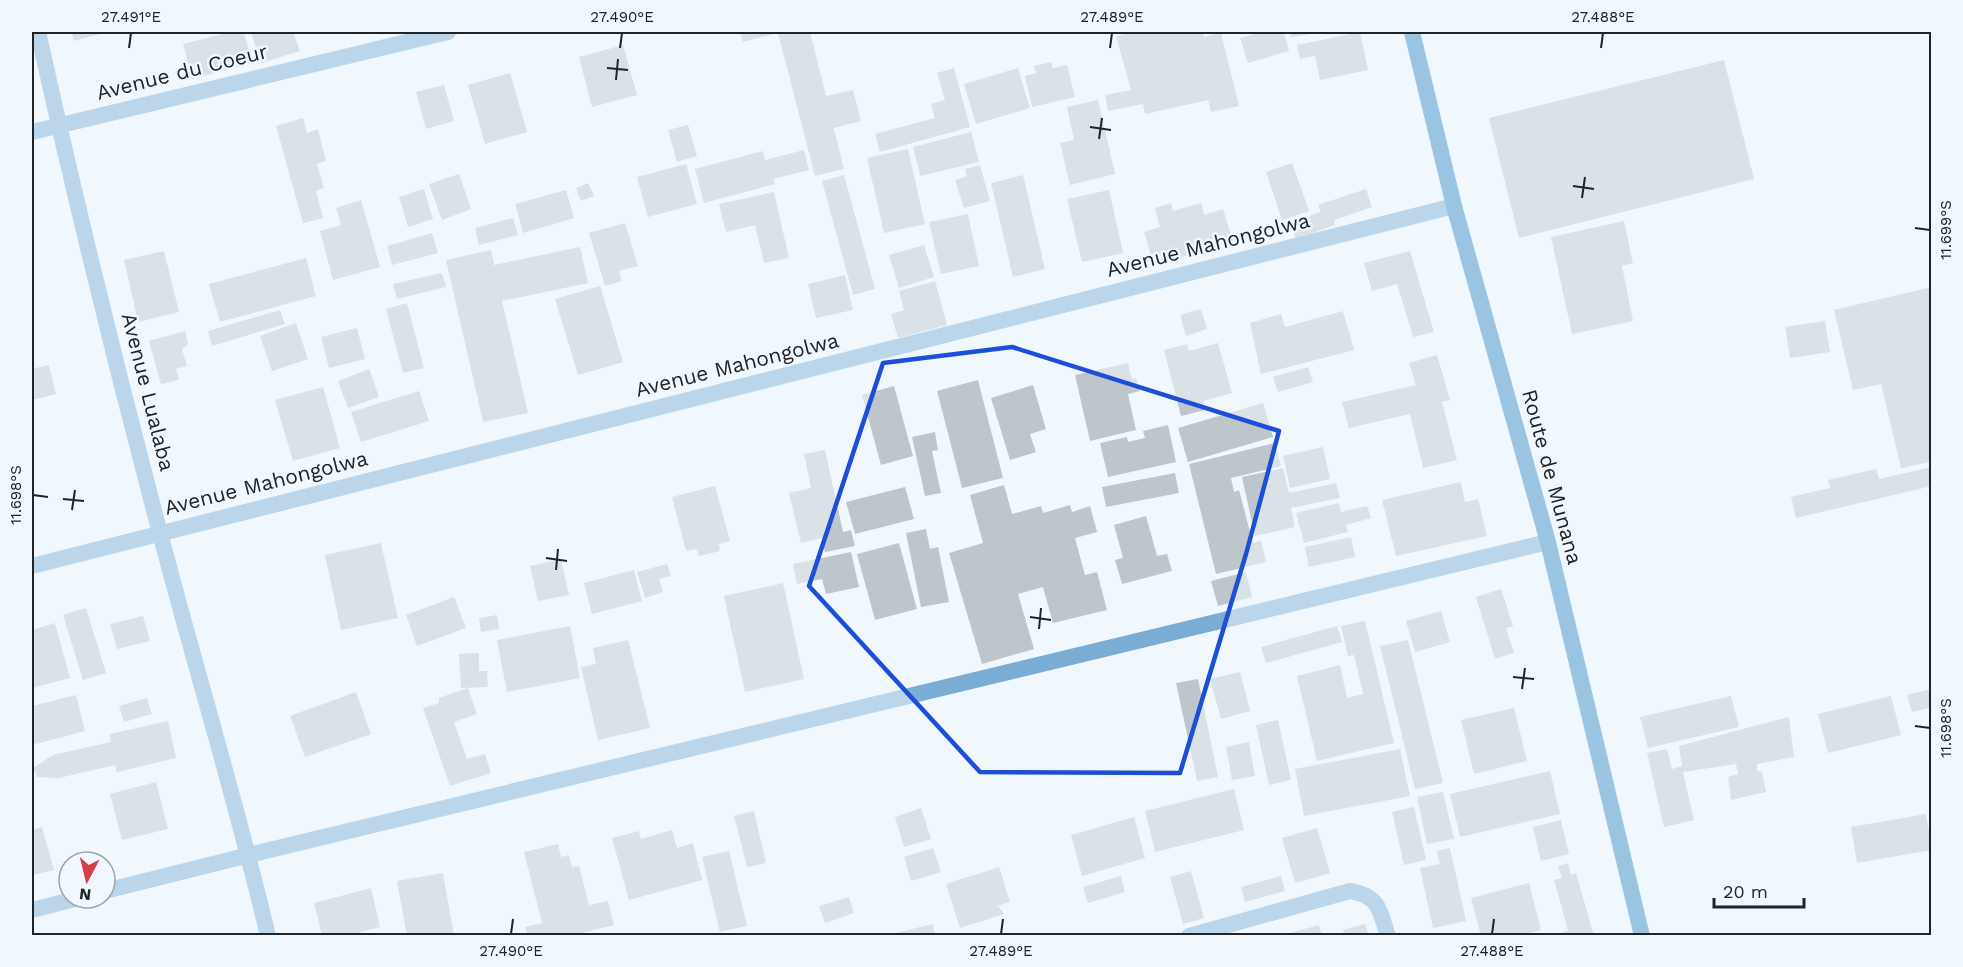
<svg xmlns="http://www.w3.org/2000/svg" width="1963" height="967" viewBox="0 0 1963 967" font-family="'Work Sans',sans-serif">
<style>
.building{fill:#bec6cc}
.lines{fill:none;stroke-linecap:round;stroke-linejoin:round}
.minor{stroke:#7aacd4;stroke-width:16}
.secondary{stroke:#3386c0;stroke-width:16}
.marked{fill:none;stroke:#1d4ed8;stroke-width:4.5;stroke-linejoin:round}
.ticks{fill:none;stroke:#212426;stroke-width:2}
.labels{text-anchor:middle;stroke-width:5;stroke-linejoin:round;paint-order:stroke}
.street-label{font-size:21px;fill:#212426;stroke:#f0f8fe}
.neatline{fill:none;stroke:#212426;stroke-width:2}
.ticks-label{font-size:15px;text-anchor:middle;fill:#212426}
</style>
<rect width="100%" height="100%" fill="#f0f8fe"/>
<!-- building -->
<path class="building" d="M 71,32 L 100,32 L 100,34 L 74,41 Z
M 230,32 L 244,32 L 252,63 L 192,79 L 183,44 Z
M 251,32 L 293,32 L 300,51 L 261,63 Z
M 740,32 L 810,32 L 826,96 L 853,90 L 861,121 L 834,128 L 844,169 L 815,176 L 778,33 L 743,42 Z
M 1133,32 L 1203,32 L 1204,37 L 1221,33 L 1239,106 L 1211,112 L 1208,100 L 1145,114 L 1143,104 L 1108,111 L 1105,95 L 1131,90 L 1116,36 Z
M 1261,32 L 1284,32 L 1289,51 L 1248,63 L 1240,38 Z
M 1290,32 L 1317,32 L 1317,33 L 1291,37 Z
M 1360,32 L 1368,70 L 1320,80 L 1315,56 L 1300,59 L 1297,45 Z
M 623,45 L 637,95 L 592,107 L 579,57 Z
M 1724,60 L 1754,179 L 1519,238 L 1489,118 Z
M 1051,62 L 1053,68 L 1067,65 L 1075,97 L 1032,107 L 1025,76 L 1036,73 L 1034,66 Z
M 954,68 L 970,127 L 880,152 L 875,134 L 935,118 L 931,104 L 945,100 L 937,73 Z
M 1018,68 L 1030,108 L 976,124 L 964,84 Z
M 510,73 L 527,132 L 485,144 L 468,85 Z
M 444,85 L 454,121 L 426,129 L 416,92 Z
M 1098,100 L 1115,174 L 1070,185 L 1060,143 L 1074,140 L 1067,107 Z
M 303,118 L 307,133 L 318,129 L 326,161 L 317,164 L 324,188 L 316,191 L 323,218 L 303,223 L 276,126 Z
M 688,125 L 697,156 L 677,162 L 668,130 Z
M 971,132 L 979,162 L 920,176 L 913,147 Z
M 908,149 L 925,224 L 884,233 L 867,158 Z
M 804,150 L 809,170 L 773,179 L 775,184 L 704,203 L 695,169 L 763,151 L 765,160 Z
M 1292,163 L 1309,211 L 1282,220 L 1266,172 Z
M 686,164 L 697,204 L 648,217 L 637,177 Z
M 980,165 L 990,201 L 964,208 L 955,180 L 967,176 L 965,169 Z
M 459,174 L 471,209 L 442,220 L 429,184 Z
M 844,175 L 875,289 L 853,295 L 822,181 Z
M 1023,175 L 1045,269 L 1013,277 L 991,183 Z
M 588,183 L 594,196 L 581,201 L 576,188 Z
M 424,189 L 433,219 L 408,227 L 399,197 Z
M 1366,189 L 1372,207 L 1334,220 L 1335,225 L 1296,239 L 1291,222 L 1321,212 L 1318,205 Z
M 566,190 L 574,218 L 523,233 L 515,204 Z
M 1109,190 L 1123,253 L 1082,262 L 1067,199 Z
M 774,192 L 789,258 L 764,263 L 755,225 L 726,232 L 719,204 Z
M 361,200 L 380,267 L 333,280 L 320,231 L 341,225 L 336,208 Z
M 1171,203 L 1173,211 L 1201,203 L 1204,215 L 1223,209 L 1233,242 L 1154,265 L 1144,232 L 1160,227 L 1155,208 Z
M 968,214 L 979,266 L 941,274 L 929,222 Z
M 513,218 L 518,235 L 479,245 L 475,228 Z
M 1624,221 L 1633,263 L 1622,266 L 1633,321 L 1572,334 L 1551,237 Z
M 625,223 L 638,266 L 619,271 L 622,281 L 605,286 L 589,233 Z
M 432,233 L 438,253 L 392,265 L 387,246 Z
M 924,245 L 934,277 L 899,288 L 889,255 Z
M 580,247 L 588,283 L 502,301 L 528,413 L 483,422 L 446,260 L 491,250 L 494,265 Z
M 164,251 L 179,312 L 138,322 L 124,260 Z
M 1410,251 L 1434,332 L 1413,337 L 1397,284 L 1372,291 L 1364,263 Z
M 306,258 L 316,296 L 220,322 L 209,284 Z
M 442,273 L 446,287 L 397,299 L 393,284 Z
M 845,275 L 853,310 L 816,318 L 808,284 Z
M 935,281 L 947,325 L 898,338 L 891,314 L 904,310 L 899,291 Z
M 600,286 L 623,362 L 578,375 L 555,299 Z
M 1932,287 L 1932,466 L 1930,462 L 1901,468 L 1881,384 L 1853,390 L 1834,310 Z
M 407,303 L 424,368 L 403,373 L 386,309 Z
M 1201,309 L 1207,329 L 1186,336 L 1180,315 Z
M 280,310 L 285,324 L 212,346 L 208,331 Z
M 1343,311 L 1354,350 L 1261,374 L 1250,323 L 1281,314 L 1285,327 Z
M 1825,321 L 1830,352 L 1790,358 L 1785,327 Z
M 296,323 L 308,359 L 272,371 L 260,336 Z
M 357,328 L 365,359 L 329,368 L 321,337 Z
M 185,331 L 188,344 L 182,349 L 187,366 L 176,369 L 179,380 L 161,384 L 149,341 Z
M 1218,343 L 1232,393 L 1203,401 L 1205,410 L 1181,416 L 1164,350 L 1187,344 L 1189,351 Z
M 1437,355 L 1450,400 L 1442,402 L 1457,460 L 1423,468 L 1410,414 L 1349,428 L 1342,402 L 1416,385 L 1409,363 Z
M 1128,363 L 1132,379 L 1136,378 L 1140,391 L 1128,394 L 1136,430 L 1090,441 L 1075,375 Z
M 49,365 L 56,394 L 32,400 L 32,369 Z
M 1308,367 L 1313,382 L 1278,392 L 1273,377 Z
M 369,369 L 379,397 L 348,408 L 338,381 Z
M 978,380 L 1003,478 L 962,488 L 937,391 Z
M 1033,385 L 1046,429 L 1030,434 L 1036,452 L 1010,460 L 991,398 Z
M 894,386 L 913,456 L 881,465 L 862,395 Z
M 323,387 L 340,448 L 293,461 L 275,400 Z
M 419,391 L 429,421 L 361,442 L 351,412 Z
M 1263,403 L 1273,437 L 1188,462 L 1178,428 Z
M 1168,425 L 1176,462 L 1108,477 L 1100,443 L 1127,437 L 1128,442 L 1145,438 L 1143,431 Z
M 935,432 L 938,450 L 932,451 L 941,493 L 925,496 L 912,437 Z
M 1275,443 L 1281,466 L 1231,478 L 1234,492 L 1239,490 L 1253,543 L 1261,541 L 1266,562 L 1216,574 L 1189,464 Z
M 1323,447 L 1330,479 L 1290,488 L 1283,456 Z
M 825,450 L 843,532 L 851,530 L 855,546 L 825,552 L 822,538 L 801,543 L 789,493 L 811,488 L 804,454 Z
M 1932,467 L 1932,486 L 1796,518 L 1791,497 L 1830,488 L 1828,480 L 1876,469 L 1879,479 Z
M 1283,468 L 1289,493 L 1336,483 L 1340,498 L 1291,508 L 1295,527 L 1255,536 L 1242,477 Z
M 1175,473 L 1179,493 L 1106,507 L 1102,487 Z
M 1461,482 L 1465,502 L 1478,499 L 1487,536 L 1396,556 L 1382,500 Z
M 1004,485 L 1012,514 L 1041,506 L 1043,513 L 1070,505 L 1072,512 L 1090,506 L 1097,532 L 1075,538 L 1085,575 L 1097,572 L 1107,610 L 1053,623 L 1043,587 L 1018,594 L 1034,649 L 982,664 L 949,553 L 983,543 L 970,495 Z
M 715,486 L 730,541 L 719,544 L 720,551 L 699,556 L 697,549 L 686,551 L 672,497 Z
M 905,487 L 914,519 L 855,534 L 846,502 Z
M 1339,503 L 1341,512 L 1367,506 L 1371,518 L 1346,525 L 1348,532 L 1304,543 L 1296,513 Z
M 1146,516 L 1157,556 L 1167,554 L 1172,571 L 1122,584 L 1115,560 L 1123,558 L 1114,525 Z
M 926,529 L 930,549 L 938,547 L 949,602 L 921,607 L 906,533 Z
M 1351,537 L 1355,557 L 1309,567 L 1305,547 Z
M 381,543 L 398,618 L 341,630 L 325,555 Z
M 899,543 L 917,609 L 875,620 L 857,554 Z
M 851,552 L 859,587 L 826,594 L 822,579 L 797,584 L 793,564 Z
M 561,559 L 569,595 L 538,601 L 530,566 Z
M 667,564 L 671,576 L 659,579 L 663,592 L 645,598 L 637,572 Z
M 634,570 L 642,601 L 592,614 L 584,583 Z
M 1246,572 L 1252,597 L 1218,606 L 1211,581 Z
M 783,583 L 804,679 L 745,692 L 724,596 Z
M 1501,589 L 1513,626 L 1506,628 L 1514,653 L 1495,659 L 1476,597 Z
M 454,597 L 466,628 L 417,646 L 406,615 Z
M 86,608 L 106,673 L 83,680 L 63,615 Z
M 1441,611 L 1450,642 L 1415,652 L 1406,621 Z
M 497,615 L 499,629 L 481,632 L 479,618 Z
M 143,616 L 150,641 L 117,649 L 110,624 Z
M 1365,621 L 1394,743 L 1317,761 L 1297,676 L 1340,665 L 1347,698 L 1363,694 L 1354,655 L 1348,656 L 1341,626 Z
M 55,623 L 70,678 L 32,688 L 32,630 Z
M 570,626 L 580,678 L 507,692 L 497,640 Z
M 1337,626 L 1342,642 L 1266,663 L 1261,647 Z
M 628,640 L 650,728 L 598,740 L 581,667 L 596,664 L 593,648 Z
M 1408,640 L 1443,783 L 1415,789 L 1380,646 Z
M 479,653 L 479,671 L 487,671 L 488,687 L 461,688 L 459,654 Z
M 1240,672 L 1250,711 L 1221,719 L 1210,679 Z
M 1198,679 L 1218,777 L 1197,781 L 1176,683 Z
M 468,688 L 477,714 L 454,722 L 467,759 L 485,754 L 491,773 L 450,786 L 423,708 L 439,703 L 439,698 Z
M 1932,689 L 1932,707 L 1912,712 L 1907,695 Z
M 356,692 L 371,734 L 305,757 L 290,716 Z
M 76,695 L 85,731 L 32,745 L 32,706 Z
M 1731,696 L 1739,727 L 1648,748 L 1640,717 Z
M 1891,696 L 1901,735 L 1828,753 L 1818,714 Z
M 147,698 L 152,714 L 124,722 L 119,706 Z
M 1514,708 L 1527,761 L 1474,774 L 1461,720 Z
M 1789,717 L 1794,757 L 1757,764 L 1757,771 L 1762,772 L 1766,792 L 1731,800 L 1728,777 L 1738,774 L 1736,764 L 1683,772 L 1694,820 L 1664,827 L 1647,753 L 1667,749 L 1672,769 L 1682,766 L 1679,746 Z
M 1278,720 L 1291,780 L 1269,785 L 1256,725 Z
M 168,721 L 176,758 L 117,772 L 115,765 L 59,778 L 37,777 L 33,768 L 53,755 L 111,742 L 110,734 Z
M 1249,742 L 1255,776 L 1232,780 L 1226,747 Z
M 1400,749 L 1410,796 L 1304,816 L 1295,769 Z
M 1550,771 L 1560,814 L 1460,837 L 1450,794 Z
M 156,782 L 168,829 L 122,840 L 110,794 Z
M 1234,789 L 1244,830 L 1155,852 L 1145,811 Z
M 1443,792 L 1454,839 L 1427,844 L 1417,797 Z
M 1414,807 L 1426,860 L 1404,865 L 1392,812 Z
M 921,808 L 931,839 L 904,847 L 895,817 Z
M 754,811 L 766,863 L 747,867 L 734,816 Z
M 1926,814 L 1932,850 L 1857,863 L 1851,827 Z
M 1134,817 L 1145,858 L 1082,876 L 1071,835 Z
M 1561,820 L 1569,854 L 1541,861 L 1533,827 Z
M 42,827 L 54,870 L 33,875 L 32,868 L 32,830 Z
M 1317,828 L 1330,873 L 1295,883 L 1282,838 Z
M 672,830 L 677,848 L 693,843 L 702,880 L 629,900 L 612,838 L 639,831 L 641,839 Z
M 558,844 L 561,857 L 569,855 L 572,867 L 579,866 L 589,905 L 608,901 L 614,925 L 570,936 L 528,936 L 525,927 L 542,923 L 524,852 Z
M 933,848 L 941,872 L 911,881 L 904,857 Z
M 1450,848 L 1466,921 L 1433,928 L 1420,868 L 1440,864 L 1437,851 Z
M 729,851 L 747,926 L 720,932 L 702,857 Z
M 1568,863 L 1571,875 L 1576,873 L 1594,936 L 1553,936 L 1568,930 L 1554,880 L 1562,878 L 1558,866 Z
M 999,867 L 1010,902 L 998,906 L 1004,914 L 960,928 L 946,884 Z
M 1191,871 L 1204,918 L 1183,924 L 1170,877 Z
M 443,873 L 454,936 L 407,936 L 397,881 Z
M 1121,876 L 1125,892 L 1088,903 L 1083,887 Z
M 1281,876 L 1285,891 L 1245,902 L 1241,887 Z
M 1529,883 L 1541,930 L 1520,936 L 1481,936 L 1471,898 Z
M 371,888 L 380,927 L 346,936 L 322,936 L 314,903 Z
M 849,897 L 854,913 L 825,923 L 819,906 Z
M 933,924 L 935,936 L 887,936 L 887,935 Z
M 1365,924 L 1369,936 L 1345,936 L 1343,930 Z
M 1319,925 L 1322,936 L 1283,936 L 1283,935 Z"/>
<g class="lines">
<!-- minor -->
<path class="minor" d="M 38,32 C 75,199 116,367 160,533 C 195,667 236,800 268,936
M 32,132 L 448,32
M 32,566 L 1454,206
M 105,891 L 249,855 L 1548,542
M 32,910 L 79,898
M 1189,936 L 1350,891 C 1380,896 1379,910 1388,936"/>
<!-- secondary -->
<path class="secondary" d="M 1412,32 L 1454,206 L 1548,542 L 1642,936"/>
</g>
<!-- marked area -->
<path d="M0 0H1963V967H0ZM 1012,347 L 1279,431 L 1246,554 L 1180,773 L 980,772 L 809,586 L 883,363 Z" fill="#f0f8fe" fill-opacity=".55" fill-rule="evenodd"/>
<path class="marked" d="M 1012,347 L 1279,431 L 1246,554 L 1180,773 L 980,772 L 809,586 L 883,363 Z"/>
<!-- ticks -->
<path class="ticks" d="M 129,48 L 131,33M 620,48 L 622,33M 1110,48 L 1112,33M 1601,48 L 1603,33M 607,68 L 628,70M 616,80 L 618,59M 1090,127 L 1111,130M 1099,139 L 1102,118M 1573,186 L 1594,189M 1582,198 L 1585,177M 1915,228 L 1930,230M 33,495 L 48,497M 63,499 L 84,501M 72,510 L 75,490M 546,558 L 567,561M 556,570 L 558,549M 1030,617 L 1051,620M 1039,629 L 1041,608M 1513,677 L 1534,679M 1522,689 L 1525,668M 1915,726 L 1930,728M 511,934 L 513,919M 1001,934 L 1003,919M 1492,934 L 1494,919"/>
<g class="labels">
<!-- street labels -->
<g class="street-label">
<text transform="translate(182 72) rotate(-14)" y="7">Avenue du Coeur</text>
<text transform="translate(1208 245) rotate(-14)" y="7">Avenue Mahongolwa</text>
<text transform="translate(737 365) rotate(-14)" y="7">Avenue Mahongolwa</text>
<text transform="translate(148 392) rotate(76)" y="7">Avenue Lualaba</text>
<text transform="translate(1552 477) rotate(75)" y="7">Route de Munana</text>
<text transform="translate(266 483) rotate(-14)" y="7">Avenue Mahongolwa</text>
</g>
</g>
<!-- border -->
<rect width="1963" height="967" fill="none" stroke="#f0f8fe" stroke-width="66"/>
<!-- north arrow -->
<g transform="translate(87 880) rotate(187)"><circle r="28" fill="#f0f8fe" stroke="#9da3a8" stroke-width="1.5"/>
<path d="M0-4.5L10 22L0 15L-10 22Z" fill="#d24247"/>
<text y="-9" font-size="16" font-weight="bold" text-anchor="middle" fill="#212426">N</text>
</g>
<!-- scale -->
<path d="M1714 898v9h90v-9" fill="none" stroke="#212426" stroke-width="3"/>
<text x="1723" y="898" font-size="18" fill="#212426" stroke="#f0f8fe" stroke-width="4.5" paint-order="stroke">20 m</text>
<rect x="33" y="33" width="1897" height="901" class="neatline"/>
<g class="ticks-label">
<text x="131" y="22">27.491°E</text>
<text x="622" y="22">27.490°E</text>
<text x="1112" y="22">27.489°E</text>
<text x="1603" y="22">27.488°E</text>
<text transform="translate(1946 230) rotate(-90)" y="5">11.699°S</text>
<text transform="translate(16 495) rotate(-90)" y="5">11.698°S</text>
<text transform="translate(1946 728) rotate(-90)" y="5">11.698°S</text>
<text x="511" y="956">27.490°E</text>
<text x="1001" y="956">27.489°E</text>
<text x="1492" y="956">27.488°E</text>
</g>
</svg>
